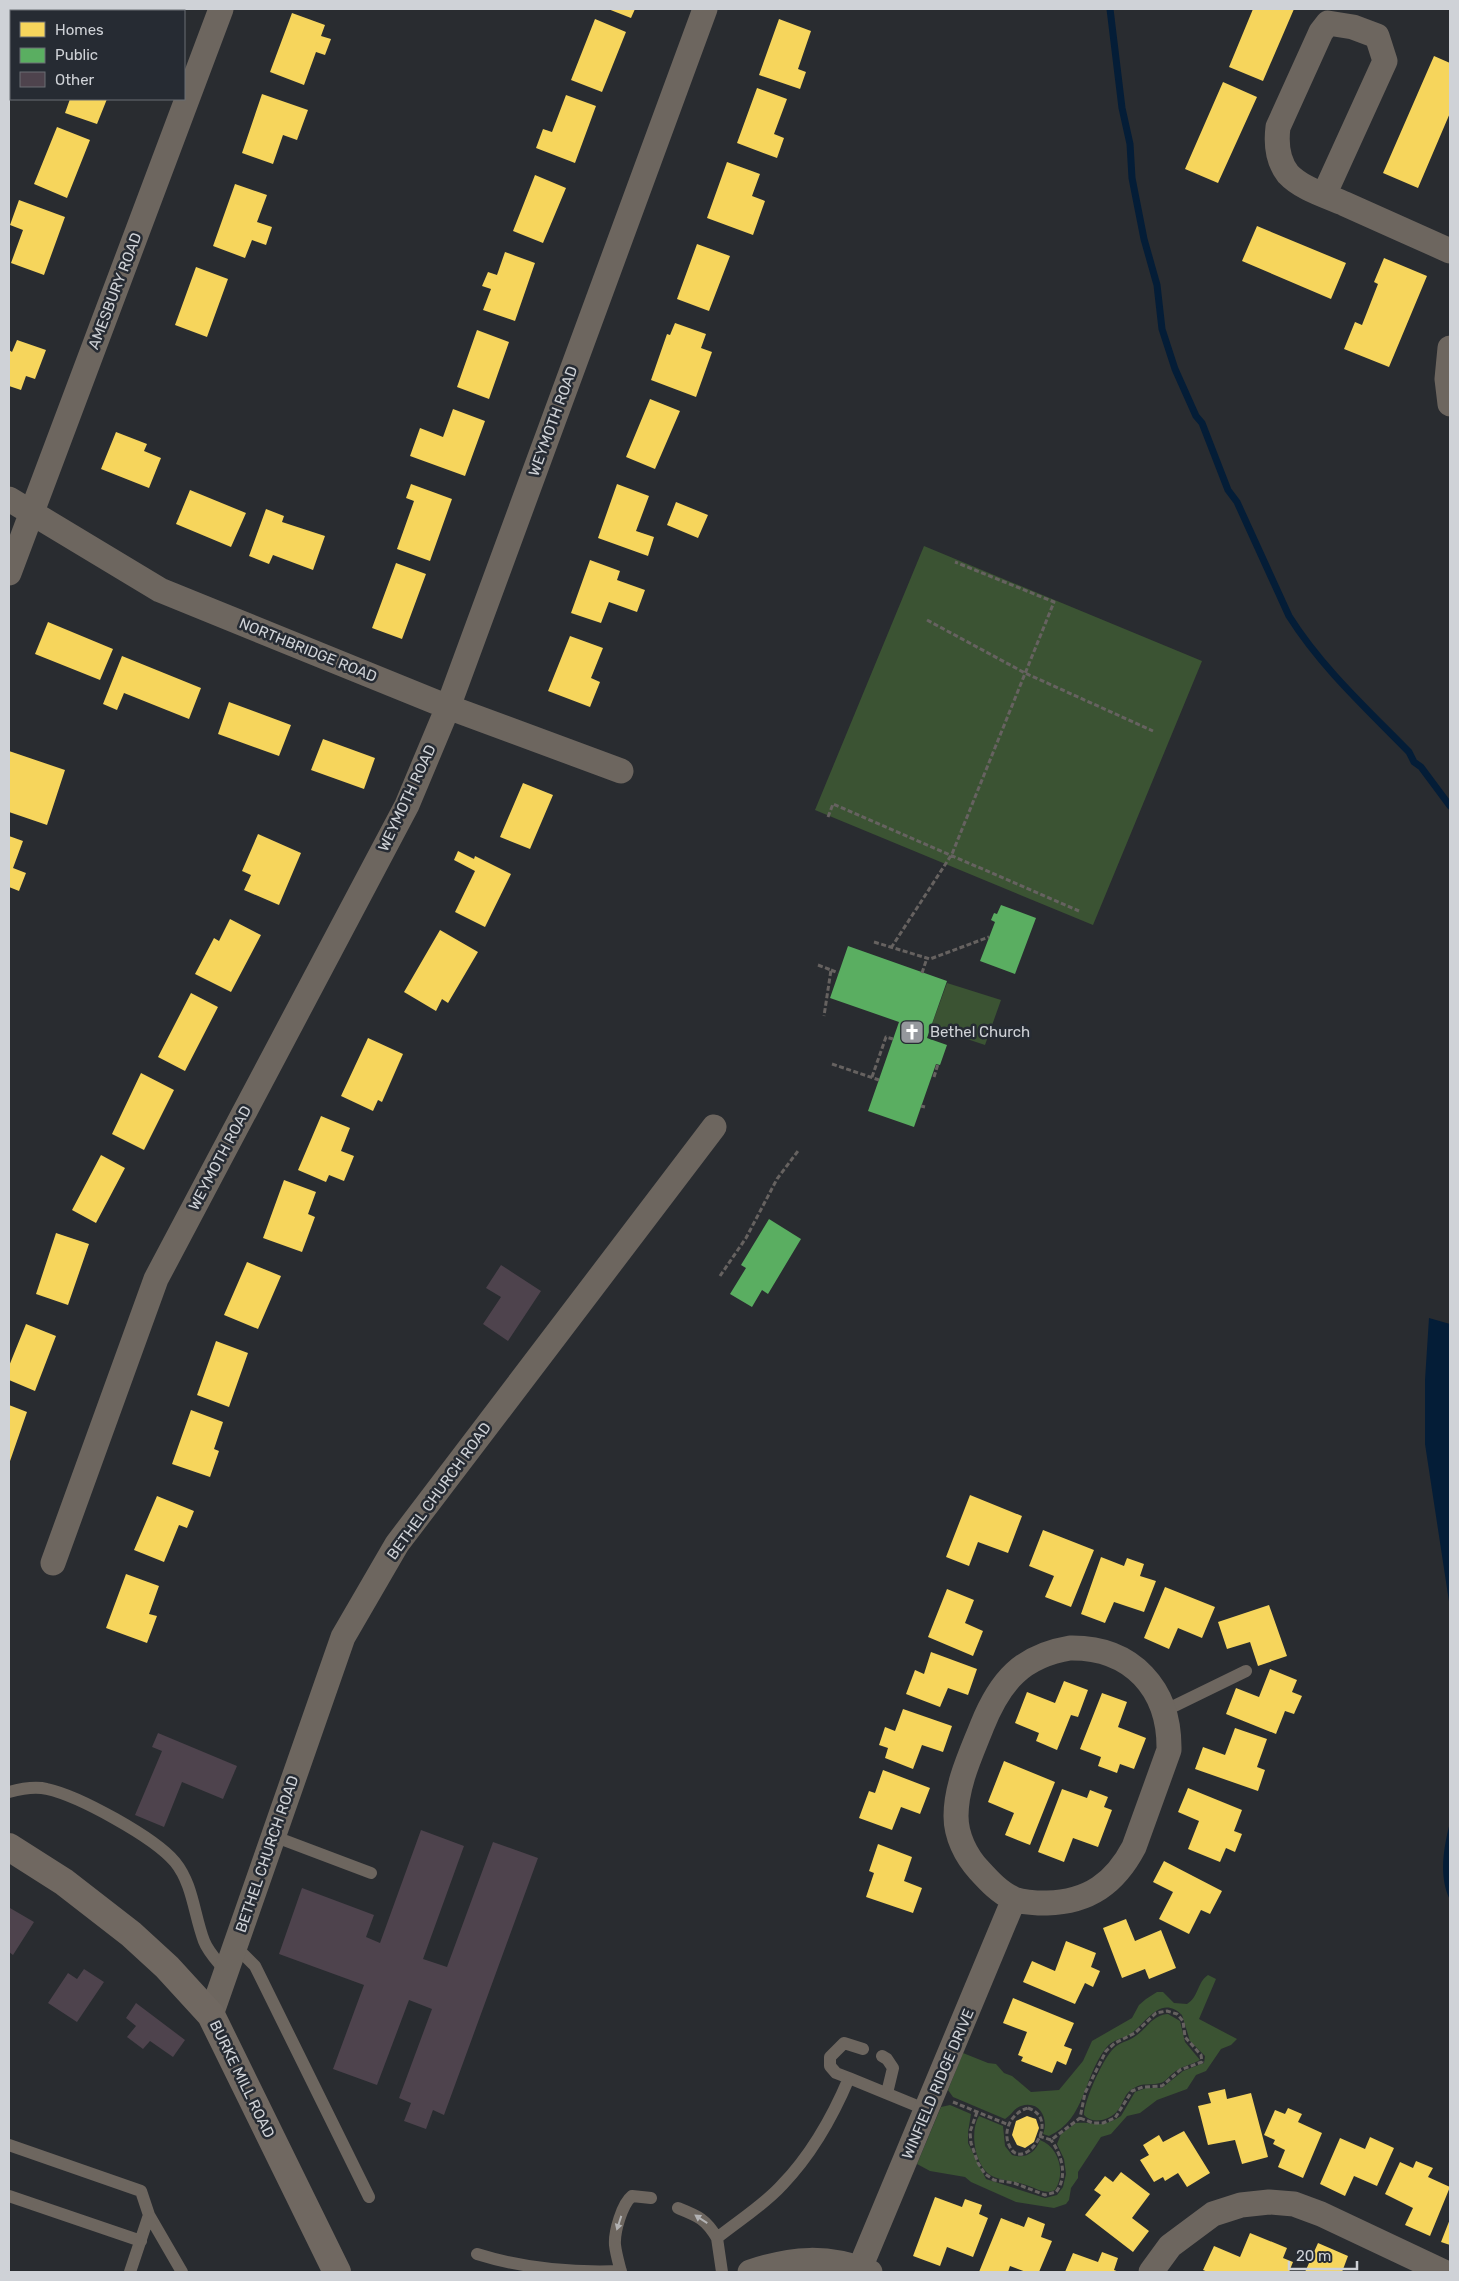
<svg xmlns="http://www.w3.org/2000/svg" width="1459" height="2281" viewBox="0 0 1459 2281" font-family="Rubik,sans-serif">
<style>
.green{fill:#3b5333}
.water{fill:#041d37}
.homes{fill:#f6d55c}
.public{fill:#5aae61}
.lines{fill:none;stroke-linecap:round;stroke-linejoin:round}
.stream{stroke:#041d37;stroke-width:7}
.building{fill:#4e434d}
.path{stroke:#666260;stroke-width:3;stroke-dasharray:5 2.5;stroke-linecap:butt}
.lane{stroke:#6d665f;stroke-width:12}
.street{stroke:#6d665f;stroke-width:25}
.secondary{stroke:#706861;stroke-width:28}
.oneway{fill:#b2b2b3}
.labels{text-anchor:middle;stroke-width:5;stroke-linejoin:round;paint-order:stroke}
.street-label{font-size:15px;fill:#cfd2d7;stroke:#262b33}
.poi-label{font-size:15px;fill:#cfd2d7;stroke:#262b33;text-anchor:start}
</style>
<rect width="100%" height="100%" fill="#292c30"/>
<!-- green -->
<path class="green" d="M 924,546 L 1202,661 L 1093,925 L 815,810 Z
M 947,983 L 1001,1000 L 985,1045 L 931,1027 Z
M 1208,1975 L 1216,1979 L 1199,2019 L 1237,2039 L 1231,2045 L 1221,2049 L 1206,2071 L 1196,2075 L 1187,2089 L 1157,2100 L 1140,2113 L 1127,2116 L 1111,2134 L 1101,2137 L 1078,2172 L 1078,2178 L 1071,2188 L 1069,2200 L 1066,2204 L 1054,2208 L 1016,2202 L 971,2182 L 965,2177 L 930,2171 L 917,2164 L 941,2107 L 950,2105 L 971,2114 L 968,2132 L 968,2143 L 986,2179 L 1045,2198 L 1057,2195 L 1063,2187 L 1066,2174 L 1064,2159 L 1057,2144 L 1061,2134 L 1076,2123 C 1097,2121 1098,2130 1121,2116 L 1135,2092 L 1146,2088 L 1162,2088 L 1183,2071 L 1204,2063 L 1205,2056 L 1190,2041 L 1182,2015 C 1160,1993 1145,2025 1129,2035 C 1121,2039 1112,2040 1106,2048 C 1083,2077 1086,2119 1049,2136 L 1043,2134 C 1049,2119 1040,2100 1021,2106 C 1014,2108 1012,2115 1005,2119 L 953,2097 L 948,2090 L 963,2053 L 988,2063 L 996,2064 L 1004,2073 L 1012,2076 L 1031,2092 L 1059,2090 L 1083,2061 L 1092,2041 L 1132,2018 L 1139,2005 L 1146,1999 L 1157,1992 L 1163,1992 L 1174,2003 L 1187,2004 C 1199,1997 1197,1982 1208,1975 Z
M 1168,2014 L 1180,2021 L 1185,2042 L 1200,2060 C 1191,2065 1181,2066 1172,2074 C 1168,2077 1166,2082 1160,2083 C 1151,2086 1143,2082 1134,2088 C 1124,2093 1124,2102 1118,2110 C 1111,2120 1093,2125 1084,2115 C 1084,2101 1103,2058 1114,2048 C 1120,2042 1130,2041 1137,2035 C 1148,2027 1153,2015 1168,2014 Z
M 979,2116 L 1003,2126 L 1005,2146 L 1012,2155 C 1026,2159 1035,2153 1040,2140 C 1059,2147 1066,2173 1055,2190 C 1045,2195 1036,2188 1026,2185 C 1016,2181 1001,2181 992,2176 C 975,2167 969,2132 979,2116 Z"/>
<!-- water -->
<path class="water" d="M 1429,1318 L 1450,1324 L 1450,1608 L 1425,1444 L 1425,1380 Z
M 1450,1822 L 1450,1900 C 1438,1875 1444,1847 1450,1822 Z"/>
<!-- homes -->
<path class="homes" d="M 101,9 L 135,9 L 142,11 L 100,11 Z
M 608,9 L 635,9 L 631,18 Z
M 1253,9 L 1294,9 L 1263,81 L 1229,67 Z
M 292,13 L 325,25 L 321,36 L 331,39 L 325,55 L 316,52 L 304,85 L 270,72 Z
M 595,19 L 626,32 L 602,92 L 571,80 Z
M 779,19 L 811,31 L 798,69 L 806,72 L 800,89 L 759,75 Z
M 1434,56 L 1450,63 L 1450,113 L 1418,188 L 1383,173 Z
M 1223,82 L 1257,97 L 1218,183 L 1185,169 Z
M 757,88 L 787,99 L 774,134 L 784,138 L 777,158 L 737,143 Z
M 262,94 L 308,110 L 297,140 L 283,135 L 273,164 L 242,153 Z
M 566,95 L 596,106 L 575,163 L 536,148 L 543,129 L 552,132 Z
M 70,99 L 107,99 L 97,124 L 65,113 Z
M 57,127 L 90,140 L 67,198 L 34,184 Z
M 727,162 L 760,174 L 752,196 L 765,201 L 753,235 L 707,218 Z
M 535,175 L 566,188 L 543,243 L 513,231 Z
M 235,184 L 267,195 L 257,222 L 272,227 L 266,245 L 252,240 L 245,258 L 213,246 Z
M 19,200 L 65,217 L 44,275 L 11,263 L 23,230 L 10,225 Z
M 1257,226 L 1346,263 L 1331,299 L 1242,261 Z
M 697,244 L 730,256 L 709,311 L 677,299 Z
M 505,252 L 535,263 L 515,321 L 483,310 L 491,289 L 482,286 L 488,272 L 497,275 Z
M 1384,258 L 1427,276 L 1389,367 L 1344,349 L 1355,322 L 1362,325 L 1378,284 L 1374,282 Z
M 196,267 L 228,279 L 207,337 L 175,325 Z
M 675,323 L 706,334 L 701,348 L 712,352 L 696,397 L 651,380 L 667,334 L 670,335 Z
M 477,330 L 509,342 L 489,399 L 457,387 Z
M 17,340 L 46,350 L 35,379 L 26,376 L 21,390 L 9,386 L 9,350 L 12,352 Z
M 650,399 L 680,411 L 655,469 L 626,457 Z
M 453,409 L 485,421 L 465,476 L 410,456 L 420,428 L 443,437 Z
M 116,432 L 147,444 L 144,451 L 161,458 L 149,488 L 101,469 Z
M 411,484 L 452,499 L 430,561 L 397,549 L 414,501 L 406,498 Z
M 617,484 L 649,496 L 636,531 L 654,537 L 648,556 L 598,538 Z
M 190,490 L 246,513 L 231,547 L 176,524 Z
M 676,502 L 708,515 L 698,538 L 667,525 Z
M 266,509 L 284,516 L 282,522 L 325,536 L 313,570 L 273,555 L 269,564 L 249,556 Z
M 590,560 L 620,571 L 617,580 L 645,590 L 637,612 L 609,602 L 601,623 L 571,613 Z
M 396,563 L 426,574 L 402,639 L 372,628 Z
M 48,622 L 113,649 L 100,680 L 35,654 Z
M 570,636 L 603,648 L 591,678 L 600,682 L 590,707 L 548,691 Z
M 122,656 L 201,688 L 189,719 L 124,693 L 117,710 L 103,704 Z
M 229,702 L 291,725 L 279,756 L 218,734 Z
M 323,739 L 375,758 L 364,789 L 311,770 Z
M 9,751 L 65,770 L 47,825 L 9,812 Z
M 523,783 L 553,795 L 530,849 L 500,837 Z
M 258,834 L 301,853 L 279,905 L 244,890 L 251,875 L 242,871 Z
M 9,836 L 23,841 L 13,868 L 26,873 L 19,891 L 9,887 Z
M 458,851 L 474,859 L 475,856 L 511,874 L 485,927 L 455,912 L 475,871 L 454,860 Z
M 230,919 L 261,935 L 231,992 L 195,974 L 214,938 L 219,941 Z
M 440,930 L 478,952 L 448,1003 L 442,999 L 436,1011 L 404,992 Z
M 191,993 L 218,1007 L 185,1071 L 158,1057 Z
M 368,1038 L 403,1054 L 382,1102 L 378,1100 L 373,1111 L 341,1096 Z
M 141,1073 L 174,1090 L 144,1150 L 112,1134 Z
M 321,1116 L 350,1128 L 341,1151 L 354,1156 L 344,1181 L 329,1175 L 326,1182 L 298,1170 Z
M 101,1155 L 125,1168 L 96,1223 L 72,1210 Z
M 284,1180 L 316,1192 L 308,1214 L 315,1217 L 302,1252 L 263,1238 Z
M 56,1233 L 89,1244 L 68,1305 L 36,1294 Z
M 247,1262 L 281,1276 L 258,1329 L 224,1315 Z
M 26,1324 L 56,1336 L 35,1391 L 9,1380 L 9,1366 Z
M 216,1341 L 248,1353 L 229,1407 L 197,1395 Z
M 9,1405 L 27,1412 L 9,1464 Z
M 191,1410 L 223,1422 L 214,1449 L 219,1451 L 210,1477 L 172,1464 Z
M 970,1495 L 1022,1516 L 1008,1553 L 978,1542 L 969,1566 L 946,1557 Z
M 157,1496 L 194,1511 L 187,1528 L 179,1525 L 164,1562 L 134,1550 Z
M 1043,1530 L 1094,1550 L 1071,1607 L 1045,1597 L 1054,1576 L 1029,1566 Z
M 1101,1557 L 1124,1566 L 1127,1558 L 1144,1564 L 1140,1576 L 1156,1581 L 1144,1612 L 1114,1602 L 1105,1623 L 1081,1614 Z
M 126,1574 L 159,1586 L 149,1614 L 157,1616 L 147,1643 L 106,1628 Z
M 1165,1587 L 1215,1607 L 1202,1638 L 1178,1628 L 1169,1649 L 1144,1638 Z
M 947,1589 L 974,1600 L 965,1623 L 983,1631 L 973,1656 L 928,1637 Z
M 1269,1605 L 1287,1656 L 1258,1666 L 1250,1642 L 1227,1649 L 1218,1622 Z
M 931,1652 L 977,1669 L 968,1695 L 948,1688 L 940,1707 L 906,1694 L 915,1670 L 924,1674 Z
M 1270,1669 L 1297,1680 L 1292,1692 L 1302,1696 L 1294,1714 L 1285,1711 L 1276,1734 L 1226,1714 L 1236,1688 L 1259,1697 Z
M 1064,1681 L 1088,1690 L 1078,1717 L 1071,1715 L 1057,1750 L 1036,1741 L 1039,1733 L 1015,1723 L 1027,1692 L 1055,1703 Z
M 1102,1693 L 1127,1702 L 1118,1727 L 1146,1738 L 1134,1769 L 1120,1764 L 1117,1773 L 1098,1766 L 1101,1757 L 1080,1749 Z
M 903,1709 L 952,1726 L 943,1752 L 922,1745 L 913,1769 L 885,1758 L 888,1748 L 879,1745 L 885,1727 L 895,1731 Z
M 1235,1728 L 1267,1739 L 1257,1767 L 1265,1770 L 1258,1791 L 1195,1769 L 1203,1747 L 1225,1755 Z
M 1004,1761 L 1055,1782 L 1030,1845 L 1005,1835 L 1014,1813 L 988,1802 Z
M 883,1770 L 930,1788 L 920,1814 L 901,1807 L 892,1830 L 859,1818 L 869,1791 L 875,1793 Z
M 1188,1788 L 1242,1810 L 1234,1831 L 1242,1834 L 1235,1852 L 1226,1848 L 1220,1862 L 1188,1849 L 1199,1821 L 1178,1812 Z
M 1062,1789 L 1087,1798 L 1090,1790 L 1108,1797 L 1104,1807 L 1112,1810 L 1098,1847 L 1073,1838 L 1064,1862 L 1038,1852 Z
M 878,1844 L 912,1857 L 904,1881 L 922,1888 L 913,1913 L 866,1897 L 874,1873 L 869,1871 Z
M 1164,1861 L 1222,1891 L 1210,1914 L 1201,1910 L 1189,1934 L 1159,1919 L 1173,1892 L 1153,1882 Z
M 1126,1919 L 1135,1941 L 1161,1930 L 1176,1968 L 1149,1979 L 1145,1969 L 1122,1978 L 1103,1928 Z
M 1066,1941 L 1096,1953 L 1091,1967 L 1100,1971 L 1093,1987 L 1085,1983 L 1075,2004 L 1023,1982 L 1032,1961 L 1055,1971 Z
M 1013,1998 L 1074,2023 L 1064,2046 L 1072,2049 L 1066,2065 L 1057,2061 L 1052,2073 L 1021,2061 L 1023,2057 L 1018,2055 L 1027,2032 L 1003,2023 Z
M 1225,2089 L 1227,2099 L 1251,2093 L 1268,2157 L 1242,2164 L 1235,2140 L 1208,2145 L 1198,2106 L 1211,2103 L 1208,2093 Z
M 1288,2108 L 1302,2114 L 1298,2122 L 1322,2133 L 1303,2178 L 1278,2167 L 1285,2150 L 1273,2144 L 1275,2140 L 1264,2135 L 1275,2110 L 1285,2114 Z
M 1027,2116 L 1036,2119 L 1039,2128 L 1034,2142 L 1025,2148 L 1017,2145 L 1012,2135 L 1016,2121 Z
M 1184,2131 L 1210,2173 L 1187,2187 L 1178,2173 L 1165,2181 L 1163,2177 L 1154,2182 L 1140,2160 L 1149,2155 L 1143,2145 L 1159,2135 L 1163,2142 Z
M 1370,2137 L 1394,2148 L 1377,2186 L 1354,2176 L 1345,2196 L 1320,2184 L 1340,2138 L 1365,2149 Z
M 1416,2161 L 1433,2168 L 1428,2177 L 1450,2187 L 1430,2236 L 1405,2225 L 1413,2208 L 1385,2194 L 1400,2162 L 1413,2168 Z
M 1121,2172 L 1150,2194 L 1132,2218 L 1149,2231 L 1133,2252 L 1085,2215 L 1101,2195 L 1094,2190 L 1105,2176 L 1113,2182 Z
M 935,2197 L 962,2207 L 965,2199 L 982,2205 L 979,2214 L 988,2218 L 973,2257 L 947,2247 L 940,2266 L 913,2256 Z
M 1028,2217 L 1045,2224 L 1041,2237 L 1052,2241 L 1039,2272 L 1026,2272 L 1010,2266 L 1008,2272 L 979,2272 L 1001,2218 L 1024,2227 Z
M 1450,2219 L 1450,2245 L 1441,2242 Z
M 1250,2233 L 1287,2248 L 1283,2258 L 1293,2262 L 1289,2272 L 1208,2272 L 1203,2270 L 1214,2246 L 1240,2257 Z
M 1318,2243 L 1348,2256 L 1342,2272 L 1305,2272 Z
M 1102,2252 L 1118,2258 L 1114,2270 L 1119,2272 L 1065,2272 L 1073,2253 L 1098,2262 Z"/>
<!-- public -->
<path class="public" d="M 1001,905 L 1036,918 L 1015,974 L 980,961 L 995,922 L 991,920 L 994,913 L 997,914 Z
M 848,946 L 947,981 L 927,1038 L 947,1045 L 940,1065 L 936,1064 L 914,1127 L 868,1111 L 899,1022 L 830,998 Z
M 769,1219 L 801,1239 L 768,1294 L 762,1290 L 752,1307 L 730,1294 L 746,1268 L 741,1265 Z"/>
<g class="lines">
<!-- stream -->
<path class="stream" d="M 1110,9 L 1122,108 L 1130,144 L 1132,178 L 1144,239 L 1157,285 L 1162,329 L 1175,369 L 1196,416 L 1202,423 L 1228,490 L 1237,502 L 1289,616 C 1321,667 1367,709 1409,752 L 1414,762 L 1421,767 L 1450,806"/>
</g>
<!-- building -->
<path class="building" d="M 501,1265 L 541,1291 L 508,1341 L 483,1324 L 501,1297 L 486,1288 Z
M 158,1733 L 237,1766 L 223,1799 L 182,1782 L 164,1827 L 135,1815 L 162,1751 L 152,1747 Z
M 421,1830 L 464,1846 L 423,1959 L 447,1967 L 493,1842 L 538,1858 L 444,2115 L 433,2110 L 426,2129 L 404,2121 L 411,2103 L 399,2098 L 432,2009 L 409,2000 L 377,2085 L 333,2069 L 364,1985 L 279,1954 L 302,1888 L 374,1915 L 366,1937 L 380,1943 Z
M 10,1908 L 34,1922 L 13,1955 L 9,1952 Z
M 84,1969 L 104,1982 L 77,2022 L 48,2003 L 68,1973 L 77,1979 Z
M 136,2003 L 185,2040 L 173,2057 L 150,2041 L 143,2049 L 127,2037 L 136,2026 L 126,2018 Z"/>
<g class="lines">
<!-- path -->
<path class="path" d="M 927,620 L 1025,673 L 1153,731
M 828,817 L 833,804 L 1079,911
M 874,942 L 930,959 L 989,937
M 891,948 L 952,854 L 1054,602 L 955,562
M 818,965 L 831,970 L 824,1016
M 831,970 L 838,973
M 922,973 L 927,958
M 832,1064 L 879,1080
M 872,1077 L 886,1037 L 893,1039
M 934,1077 L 938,1064
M 921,1106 L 925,1107
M 720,1276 L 746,1238 L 777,1179 L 798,1151
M 953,2102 L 1009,2125
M 1028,2108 C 1064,2120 1021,2176 1009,2145 C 1002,2129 1013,2112 1028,2108 Z
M 977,2112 L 970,2132 L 971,2143 L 978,2163 L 985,2174 L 994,2180 L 1014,2183 L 1045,2195 L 1056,2192 C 1068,2177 1062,2155 1051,2140
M 1039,2136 L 1051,2140 L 1080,2118 L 1085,2093 L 1106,2051 L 1115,2043 L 1135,2033 L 1156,2013 L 1167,2011 L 1177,2014 L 1183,2021 L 1185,2037 L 1201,2055 L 1202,2062 L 1180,2070 L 1162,2086 L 1143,2087 L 1132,2091 L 1115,2118 L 1103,2123 L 1093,2123 L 1080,2118"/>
<!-- lane -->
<path class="lane" d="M 1164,1711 L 1246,1671
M 9,1792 C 20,1789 35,1786 47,1789 C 79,1796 154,1837 175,1862 C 193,1884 194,1915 204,1941 C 208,1952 219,1963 226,1972
M 273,1836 L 371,1873
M 235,1946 L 255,1966 L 369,2197
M 882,2056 L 887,2059 L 893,2068 L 887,2093
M 849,2078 L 836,2073 L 830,2066 L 830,2057 L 844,2043 L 863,2049
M 9,2145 L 141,2191 L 149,2215
M 9,2196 L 141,2241
M 678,2208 C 698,2216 706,2219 717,2238
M 477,2254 C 525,2269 571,2273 621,2271
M 130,2272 L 149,2215 L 182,2272
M 621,2272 C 619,2264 616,2254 615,2245 C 614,2232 622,2204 632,2196 L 651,2198
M 722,2272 L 717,2238 C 738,2221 764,2205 782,2185 C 811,2155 833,2116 849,2078 L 927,2110"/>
<!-- street -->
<path class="street" d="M 1324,195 L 1385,61 L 1377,36 L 1353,27 L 1328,23 L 1321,32 L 1278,127 C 1276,143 1277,160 1288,174 C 1302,189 1327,196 1345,204 C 1380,220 1415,235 1450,251
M 1450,348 L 1447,379 L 1450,404
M 9,499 L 160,590 L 448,707 L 621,771
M 9,573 L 221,9
M 53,1563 L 156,1279 L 407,805 L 448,707 L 705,9
M 1070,1648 C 1132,1647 1170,1689 1169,1750 L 1134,1847 C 1115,1883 1089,1902 1047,1903 C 1037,1903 1024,1903 1014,1899 C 1000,1893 989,1881 979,1870 C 966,1856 956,1836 956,1816 C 956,1785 971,1754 982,1726 C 1000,1681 1022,1656 1070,1648 Z
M 211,2015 L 343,1637 L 397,1544 L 714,1127
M 860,2268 L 1014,1899
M 750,2272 C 792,2258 827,2255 870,2272
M 1151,2272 L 1170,2246 L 1213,2214 L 1241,2205 L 1269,2202 L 1294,2204 L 1321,2214 L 1444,2272"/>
<!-- secondary -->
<path class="secondary" d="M 9,1847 L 64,1882 L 131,1934 L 167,1967 L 211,2015 L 337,2272"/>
</g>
<!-- one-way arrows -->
<defs><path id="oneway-solid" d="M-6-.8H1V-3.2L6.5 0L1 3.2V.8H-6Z" transform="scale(1.25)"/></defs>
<g class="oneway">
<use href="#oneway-solid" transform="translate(701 2219) rotate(-147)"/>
<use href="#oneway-solid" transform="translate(619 2223) rotate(108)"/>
</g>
<!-- icons -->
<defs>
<g id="church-square" transform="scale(1.25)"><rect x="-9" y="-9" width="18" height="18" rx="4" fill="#95989d" stroke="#262b33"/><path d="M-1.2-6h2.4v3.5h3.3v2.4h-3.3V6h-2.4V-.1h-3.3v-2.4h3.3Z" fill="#fff"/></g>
</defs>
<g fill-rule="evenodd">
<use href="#church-square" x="912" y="1032"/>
</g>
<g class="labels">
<!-- street labels -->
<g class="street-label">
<text transform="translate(115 291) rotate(-69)" y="5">AMESBURY ROAD</text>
<text transform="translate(553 421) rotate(-70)" y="5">WEYMOTH ROAD</text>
<text transform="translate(308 650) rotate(22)" y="5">NORTHBRIDGE ROAD</text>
<text transform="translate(407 798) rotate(-65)" y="5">WEYMOTH ROAD</text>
<text transform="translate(220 1158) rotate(-62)" y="5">WEYMOTH ROAD</text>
<text transform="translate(439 1491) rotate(-54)" y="5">BETHEL CHURCH ROAD</text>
<text transform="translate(267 1854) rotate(-71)" y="5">BETHEL CHURCH ROAD</text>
<text transform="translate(242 2079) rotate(64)" y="5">BURKE MILL ROAD</text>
<text transform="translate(938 2084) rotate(-67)" y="5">WINFIELD RIDGE DRIVE</text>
</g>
<!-- poi labels -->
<g class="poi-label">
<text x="930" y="1037">Bethel Church</text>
</g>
</g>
<!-- border -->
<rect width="1459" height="2281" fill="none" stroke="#cfd2d7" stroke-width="20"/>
<!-- legend -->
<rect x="10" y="10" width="175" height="90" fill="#262b33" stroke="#6a6e75"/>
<rect x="20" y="22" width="25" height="15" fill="#f6d55c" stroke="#6a6e75"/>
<text x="55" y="35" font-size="15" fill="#cfd2d7">Homes</text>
<rect x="20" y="48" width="25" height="15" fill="#5aae61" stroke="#6a6e75"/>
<text x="55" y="60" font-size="15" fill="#cfd2d7">Public</text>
<rect x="20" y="72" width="25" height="15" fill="#4e434d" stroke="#6a6e75"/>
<text x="55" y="85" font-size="15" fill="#cfd2d7">Other</text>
<!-- scale -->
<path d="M1289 2261v8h68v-8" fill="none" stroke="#cfd2d7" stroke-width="2.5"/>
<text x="1296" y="2261" font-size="15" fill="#cfd2d7" stroke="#262b33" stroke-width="4" paint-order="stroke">20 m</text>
</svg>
